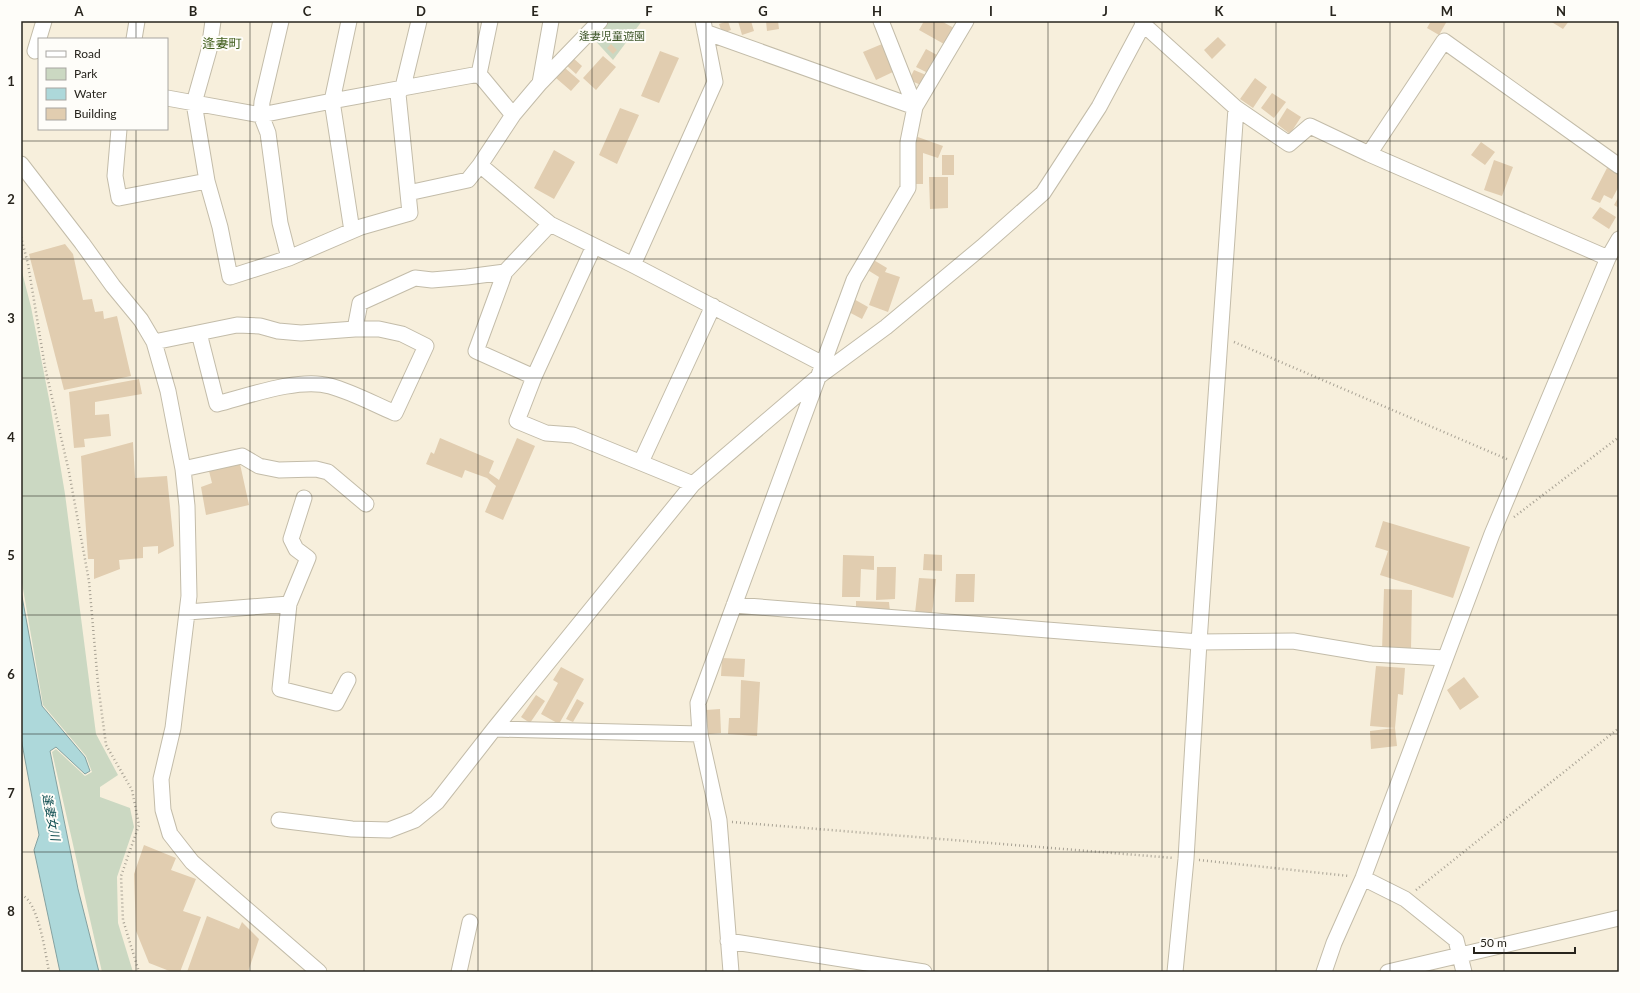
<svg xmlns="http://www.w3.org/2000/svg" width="1640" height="993" viewBox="0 0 1640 993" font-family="Lato,'Noto Sans JP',sans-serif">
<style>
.green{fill:#cbd8c2}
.water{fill:#add8da;stroke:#85a2a1}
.building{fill:#e1cdb0}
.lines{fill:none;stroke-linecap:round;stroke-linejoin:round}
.street-casing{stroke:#c3bca9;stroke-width:17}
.path{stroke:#a8a294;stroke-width:2.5;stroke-dasharray:1 3;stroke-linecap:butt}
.street{stroke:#fff;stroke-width:15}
.grid{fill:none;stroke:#27241d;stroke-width:1;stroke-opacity:0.55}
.labels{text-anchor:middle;stroke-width:4;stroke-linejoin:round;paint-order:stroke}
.park-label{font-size:11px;fill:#3d5528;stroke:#fefdf9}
.water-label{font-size:12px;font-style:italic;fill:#104e51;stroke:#fefdf9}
.quarter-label{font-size:13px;fill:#425f1d;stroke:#fefdf9}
.neatline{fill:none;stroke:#27241d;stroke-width:1.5}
.grid-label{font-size:13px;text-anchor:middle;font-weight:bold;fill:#27241d}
</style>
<rect width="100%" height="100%" fill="#f7efdc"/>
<!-- green -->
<path class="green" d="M 604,21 L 642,21 L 613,60 L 590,35 Z
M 21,268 L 31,307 L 50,404 L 65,494 L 96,734 L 118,775 L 100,787 L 100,797 L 130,808 L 134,827 L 117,877 L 118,923 L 133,972 L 102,972 L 52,752 L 56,749 L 85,776 L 92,772 L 86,756 L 43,705 L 21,577 Z"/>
<!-- water -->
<path class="water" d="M 21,591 L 42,706 L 85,757 L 90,771 L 85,774 L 56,747 L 50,751 L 78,889 L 99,972 L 60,972 L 34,850 L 39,835 L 21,738 Z"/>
<!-- building -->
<path class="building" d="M 728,21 L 731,30 L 722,33 L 719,24 Z
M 738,21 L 751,21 L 754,31 L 742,35 Z
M 766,21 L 778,21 L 779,29 L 767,31 Z
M 924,21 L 941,21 L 954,28 L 944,44 L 919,30 Z
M 1431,21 L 1447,21 L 1439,35 L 1427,28 Z
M 1550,21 L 1569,21 L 1563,29 Z
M 1218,37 L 1226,45 L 1212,59 L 1204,50 Z
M 611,44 L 617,50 L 613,54 L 607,48 Z
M 882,44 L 895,71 L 876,80 L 863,52 Z
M 926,49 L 937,55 L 928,73 L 916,67 Z
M 660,51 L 679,58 L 659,103 L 641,96 Z
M 603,56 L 616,67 L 596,90 L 583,78 Z
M 572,57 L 582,66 L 576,74 L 565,64 Z
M 565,68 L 580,81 L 571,91 L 556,78 Z
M 914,70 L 926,75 L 921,85 L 909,80 Z
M 1255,78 L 1267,87 L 1253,108 L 1240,99 Z
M 1272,93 L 1286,102 L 1274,118 L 1261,108 Z
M 620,108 L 639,115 L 617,164 L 599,155 Z
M 1287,108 L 1301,117 L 1290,134 L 1277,124 Z
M 915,136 L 943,146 L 938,158 L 923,153 L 923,184 L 910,184 Z
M 1481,142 L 1495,152 L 1485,165 L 1471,155 Z
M 554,150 L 575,162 L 554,199 L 534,188 Z
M 942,155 L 954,155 L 954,175 L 942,175 Z
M 1494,160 L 1513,167 L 1502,196 L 1484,190 Z
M 1607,168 L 1619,174 L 1619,186 L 1612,199 L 1604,195 L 1600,203 L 1591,199 Z
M 929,177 L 948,177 L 948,208 L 930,209 Z
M 1619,196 L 1619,208 L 1614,205 Z
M 1600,207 L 1616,217 L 1609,229 L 1592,218 Z
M 65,244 L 73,254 L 83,300 L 92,299 L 95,312 L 103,311 L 104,319 L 117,316 L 131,376 L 64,390 L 29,254 Z
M 872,259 L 887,268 L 885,272 L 900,277 L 888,312 L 869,305 L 879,277 L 866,269 Z
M 852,298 L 868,307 L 862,319 L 845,310 Z
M 139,379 L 142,394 L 95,402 L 95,415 L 109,414 L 111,436 L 84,439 L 85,447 L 74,448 L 69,392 Z
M 440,438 L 494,461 L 489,473 L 499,480 L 517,438 L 535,446 L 503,520 L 485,512 L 496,486 L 487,478 L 465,470 L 462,478 L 426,464 L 431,452 L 434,454 Z
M 133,442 L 135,478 L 167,476 L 174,546 L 158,554 L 158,546 L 143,547 L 143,558 L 119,560 L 120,569 L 94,579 L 94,559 L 88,559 L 81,456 Z
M 240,464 L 249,505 L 206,515 L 201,487 L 212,483 L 209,471 Z
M 1383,521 L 1470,547 L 1453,598 L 1380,575 L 1388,551 L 1375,547 Z
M 924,554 L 942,555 L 942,571 L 923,570 Z
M 843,555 L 874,556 L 874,570 L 861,569 L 860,597 L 842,597 Z
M 877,567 L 896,567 L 895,599 L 876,600 Z
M 956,574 L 975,574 L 974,602 L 955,602 Z
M 919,578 L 936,579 L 932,615 L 915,613 Z
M 1384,589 L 1412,590 L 1411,651 L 1382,651 Z
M 856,601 L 889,602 L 890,612 L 856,612 Z
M 722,658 L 745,659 L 744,677 L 721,676 Z
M 1376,666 L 1405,668 L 1403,695 L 1398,694 L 1395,728 L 1370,726 Z
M 561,667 L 584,679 L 559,724 L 541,714 L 558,683 L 553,680 Z
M 1464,677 L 1479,697 L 1460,710 L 1447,690 Z
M 741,680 L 760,682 L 757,736 L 728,734 L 729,718 L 740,718 Z
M 536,695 L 545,701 L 530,723 L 521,717 Z
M 577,699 L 584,703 L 573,722 L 566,719 Z
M 720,709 L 721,733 L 708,734 L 706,710 Z
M 1395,728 L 1397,746 L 1371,749 L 1370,731 Z
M 144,845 L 176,858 L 171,870 L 196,879 L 183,911 L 201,917 L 180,972 L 172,972 L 149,963 L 136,931 L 134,874 Z
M 207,916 L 239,929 L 242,922 L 259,939 L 248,972 L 187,972 Z"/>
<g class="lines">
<!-- street casing -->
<g class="street-casing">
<path id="street" d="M 281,21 L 262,102 L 261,115 L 268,133 L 280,223 L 289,258
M 349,21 L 332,101 L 352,231
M 600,21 L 540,83 L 513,115 L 480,165 L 550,224 L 633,265 L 823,364
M 881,21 L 915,107
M 1142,21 L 1143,24 L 1236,108 L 1289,144 L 1310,126 L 1369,154 L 1608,258
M 705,32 L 915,107
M 134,39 L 137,21
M 35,51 L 44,21
M 479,74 L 490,21
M 479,74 L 513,115
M 540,83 L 551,21
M 167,98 L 261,115 L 332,101 L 479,74
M 119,129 L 115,176 L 119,198 L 207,181 L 220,227 L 230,277 L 289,258 L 361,227 L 410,213 L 398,94 L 403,87 L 419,21
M 1369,154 L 1444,41 L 1619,166
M 21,164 L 82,243 L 113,286 L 141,320 L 154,342 L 168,391 L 183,469 L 187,506 L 189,596 L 173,728 L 161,779 L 163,810 L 170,834 L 192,862 L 319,972
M 207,181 L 194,103 L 209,50 L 213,21
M 408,193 L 468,180 L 480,165
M 594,246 L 534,377 L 517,421 L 546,433 L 573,435 L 693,484
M 633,265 L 715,82 L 703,21
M 505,272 L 476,351 L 534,377
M 355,329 L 360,303 L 415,278 L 432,280 L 467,277 L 505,272 L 550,224
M 154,342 L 237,325 L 260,326 L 278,331 L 301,333 L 355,329 L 379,329 L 402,334 L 426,346 L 395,413 C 374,404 352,392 330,386 C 299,377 248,396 217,404 L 199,333
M 641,462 L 713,306
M 183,469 L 242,456 L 259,466 L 279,470 L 316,469 L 328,472 L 366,504
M 289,604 L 280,689 L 336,703 L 348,680
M 734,605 L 1199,642 L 1293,641 L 1371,654 L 1445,658
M 188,612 L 289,604 L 308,558 L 296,549 L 291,539 L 304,498
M 494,729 L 700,734
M 279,820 L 352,829 L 389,830 L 415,820 L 437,802 L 494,729 L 693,484 L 818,377 L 886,327 L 982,247 L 1043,193 L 1099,107 L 1145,21
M 1363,878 L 1405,899 L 1456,940 L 1464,972
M 728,941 L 924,972
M 459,972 L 470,922
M 731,972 L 719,820 L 700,734 L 698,703 L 854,280 L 908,188 L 908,142 L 915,107 L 966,21
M 1175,972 L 1186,859 L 1199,642 L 1236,108
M 1324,972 L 1334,943 L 1363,878 L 1492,534 L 1608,258 L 1619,239
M 1388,972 L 1619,918"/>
</g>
<!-- path -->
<path class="path" d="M 21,237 L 28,264 L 45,367 L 69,472 L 89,581 L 98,684 L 106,745 L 132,790 L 139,825 L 121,876 L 123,920 L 139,972
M 1234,342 L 1509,460
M 1514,517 L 1619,437
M 732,822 L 1174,858
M 1199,860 L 1349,876
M 1416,890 L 1619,728
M 21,895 C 38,899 46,956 49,972"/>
<!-- street -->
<use href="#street" class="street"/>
</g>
<!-- grid -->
<path class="grid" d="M 136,21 L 136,39M 250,21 L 250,972M 364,21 L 364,972M 478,21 L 478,972M 592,21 L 592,972M 706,21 L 706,972M 820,21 L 820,972M 934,21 L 934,972M 1048,21 L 1048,972M 1162,21 L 1162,972M 1276,21 L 1276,972M 1390,21 L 1390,972M 1504,21 L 1504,972M 136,129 L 136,972M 21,141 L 1619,141M 21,259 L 1619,259M 21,378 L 1619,378M 21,496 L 1619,496M 21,615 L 1619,615M 21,734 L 1619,734M 21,852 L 1619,852"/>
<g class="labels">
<!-- park labels -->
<g class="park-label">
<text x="612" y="40">逢妻児童遊園</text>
</g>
<!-- water labels -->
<g class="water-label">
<text transform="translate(51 817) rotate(79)" y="4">逢妻女川</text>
</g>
<!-- quarter labels -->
<g class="quarter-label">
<text x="222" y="48">逢妻町</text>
</g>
</g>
<!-- border -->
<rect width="1640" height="993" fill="none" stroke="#fefdf9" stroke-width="44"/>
<!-- legend -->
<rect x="38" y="38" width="130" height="92" fill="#fefdf9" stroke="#a8a6a1"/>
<rect x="46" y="51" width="20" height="6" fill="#ffffff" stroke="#a8a6a1"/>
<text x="74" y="58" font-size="12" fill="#27241d">Road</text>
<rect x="46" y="68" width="20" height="12" fill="#cbd8c2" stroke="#a8a6a1"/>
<text x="74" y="78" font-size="12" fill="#27241d">Park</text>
<rect x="46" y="88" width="20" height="12" fill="#add8da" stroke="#a8a6a1"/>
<text x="74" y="98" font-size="12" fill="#27241d">Water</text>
<rect x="46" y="108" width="20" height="12" fill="#e1cdb0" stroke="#a8a6a1"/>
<text x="74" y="118" font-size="12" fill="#27241d">Building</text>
<!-- scale -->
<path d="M1474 947v6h101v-6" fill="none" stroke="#27241d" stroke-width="2"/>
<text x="1480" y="947" font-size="12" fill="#27241d" stroke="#fefdf9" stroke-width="3" paint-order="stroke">50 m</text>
<rect x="22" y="22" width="1596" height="949" class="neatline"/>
<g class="grid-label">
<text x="79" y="16">A</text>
<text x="193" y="16">B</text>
<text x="307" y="16">C</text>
<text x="421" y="16">D</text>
<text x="535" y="16">E</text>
<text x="649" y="16">F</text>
<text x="763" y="16">G</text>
<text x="877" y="16">H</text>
<text x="991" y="16">I</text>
<text x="1105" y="16">J</text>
<text x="1219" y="16">K</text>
<text x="1333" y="16">L</text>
<text x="1447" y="16">M</text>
<text x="1561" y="16">N</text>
<text x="11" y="86">1</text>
<text x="11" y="204">2</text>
<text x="11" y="323">3</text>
<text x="11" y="442">4</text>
<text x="11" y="560">5</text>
<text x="11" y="679">6</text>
<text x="11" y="798">7</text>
<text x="11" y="916">8</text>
</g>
</svg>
